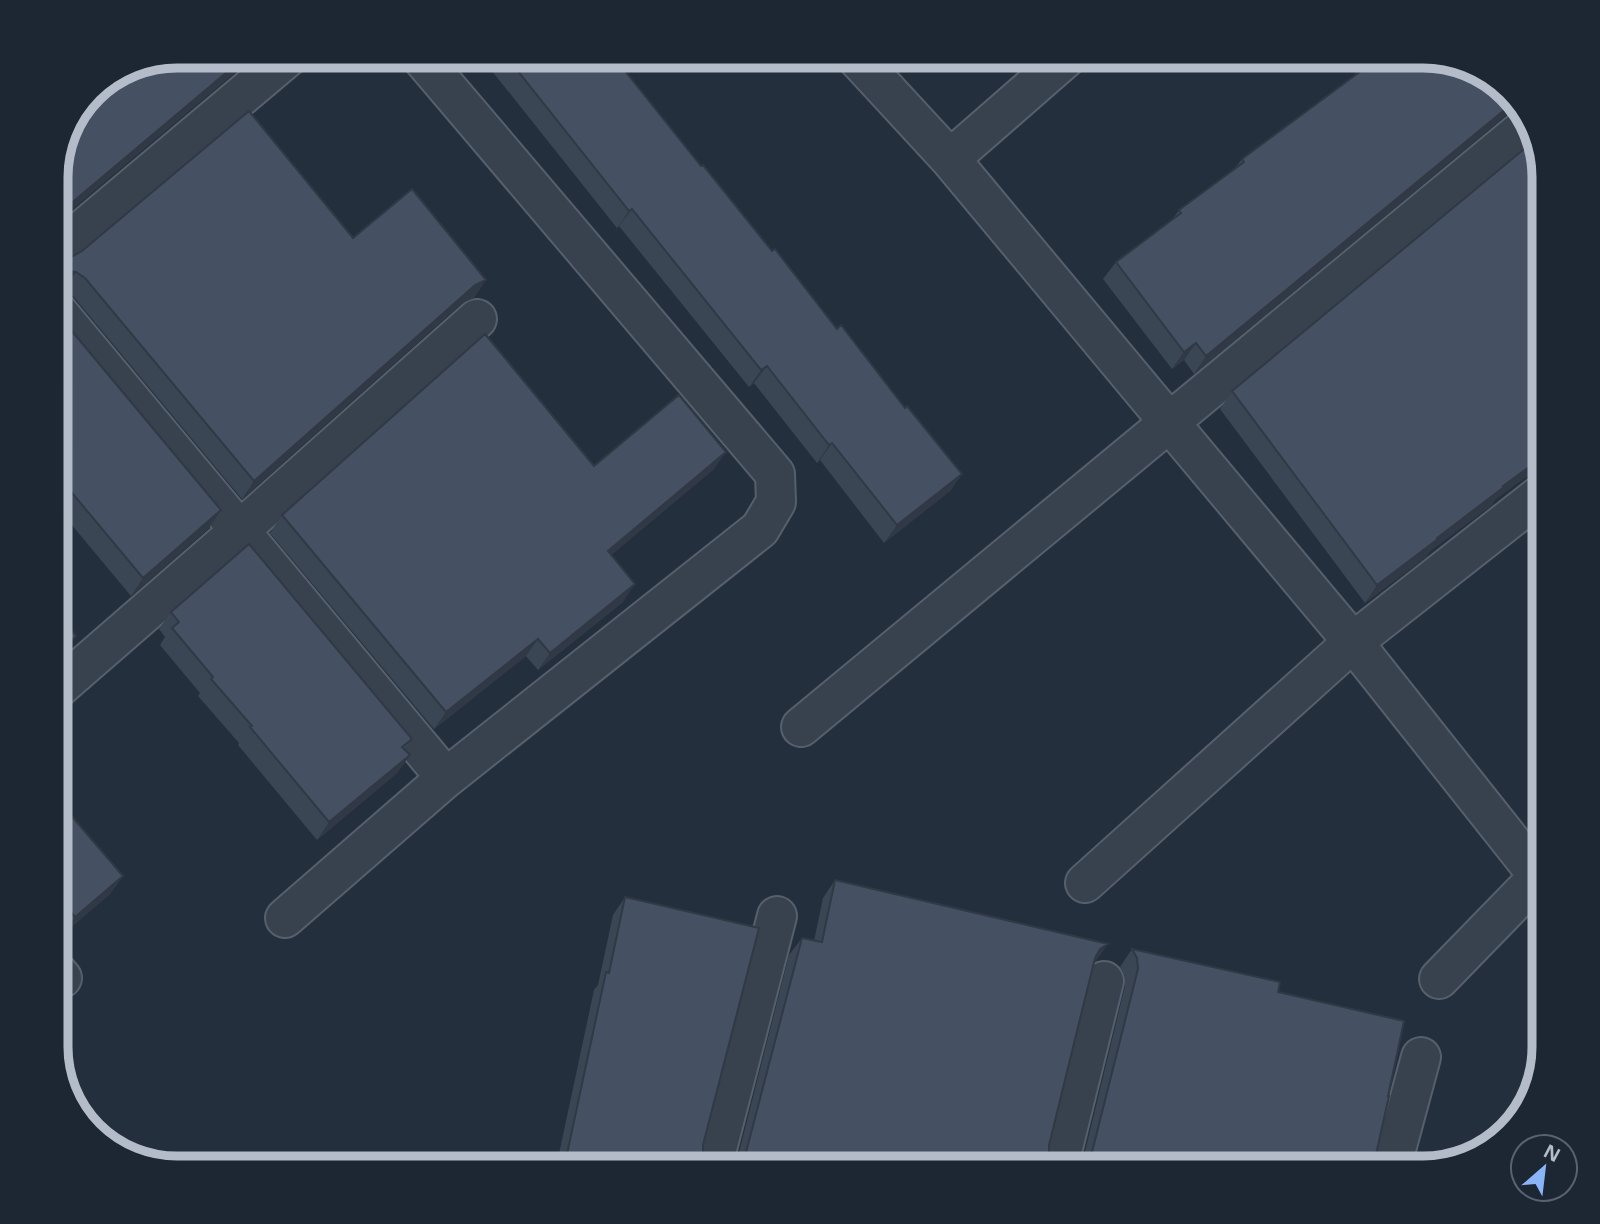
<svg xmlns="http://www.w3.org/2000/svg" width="1600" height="1224" viewBox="0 0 1600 1224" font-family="'Noto Sans',sans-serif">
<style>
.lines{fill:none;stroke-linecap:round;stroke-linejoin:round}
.minor-casing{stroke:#565f6c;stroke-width:42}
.minor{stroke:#38414e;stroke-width:38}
.wall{fill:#3b4654}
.shaded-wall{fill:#303945}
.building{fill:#455162;stroke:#303945;stroke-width:2}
.rim{fill:none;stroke:#b4bcc9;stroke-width:9}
</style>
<rect width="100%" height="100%" fill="#242f3e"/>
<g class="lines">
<!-- minor casing -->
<g class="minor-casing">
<path id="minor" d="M 855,56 L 950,159 L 1169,422 L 1353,642 L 1544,883
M 950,159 L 1068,56
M 56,252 L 289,56
M 56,310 L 446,778
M 56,690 L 240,530 L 477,319
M 801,727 L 1531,123
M 1085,883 L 1353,642 L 1544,492
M 285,918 L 446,778 L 760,529 L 776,502 L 775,474 L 420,56
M 56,971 L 62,978
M 1439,979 L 1544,871
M 712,1168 L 777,916
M 1058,1168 L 1104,981
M 1391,1168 L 1421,1057"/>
</g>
<!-- minor -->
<use href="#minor" class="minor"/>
</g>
<!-- wall -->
<path class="wall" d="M 477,56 L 613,56 L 701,166 L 837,329 L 962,474 L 950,491 L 884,543 L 820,460 L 817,463 L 754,383 L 749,387 L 619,226 L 617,228 L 488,66 L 486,68 Z
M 1365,59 L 1517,106 L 1194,374 L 1184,360 L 1172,369 L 1103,279 L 1116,262 L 1171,221 L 1179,210 L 1235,168 L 1242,159 L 1353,77 Z
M 353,238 L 474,298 L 462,303 L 242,499 L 73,296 L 64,290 L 61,255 L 73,256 Z
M 56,312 L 209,528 L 131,596 L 56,506 Z
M 1232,391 L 1495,500 L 1492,505 L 1430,551 L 1426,557 L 1365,603 L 1220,409 Z
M 594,466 L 714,469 L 611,555 L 623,602 L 538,670 L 526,656 L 434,729 L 270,533 L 282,515 Z
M 171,612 L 412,739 L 405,749 L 410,755 L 397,773 L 317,840 L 238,745 L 239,743 L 198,696 L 200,693 L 160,645 L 165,637 L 159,629 Z
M 56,798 L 123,876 L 110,894 L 62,935 L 56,927 Z
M 835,880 L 1096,961 L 1094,962 L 1049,1145 L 1049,1156 L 1055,1166 L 1059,1168 L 735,1168 L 789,955 L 802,938 L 814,941 L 823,898 Z
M 625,897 L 703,1145 L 703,1157 L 709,1167 L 712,1168 L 556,1168 L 594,990 L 598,985 L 613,915 Z
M 1132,949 L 1278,992 L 1388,1096 L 1373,1168 L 1081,1168 L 1125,986 L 1125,976 L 1120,967 Z"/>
<!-- shaded-wall -->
<path class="shaded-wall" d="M 246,56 L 255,56 L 56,223 L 56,216 Z
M 1514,102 L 1517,106 L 1194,374 L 1206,356 Z
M 632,209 L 619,226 L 617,228 L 629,211 Z
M 65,271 L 76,272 L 64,290 L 56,289 L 56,275 Z
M 486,280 L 474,298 L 462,303 L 242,499 L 254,481 L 475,285 Z
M 1196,343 L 1184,360 L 1172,369 L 1184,352 Z
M 767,366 L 754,383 L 749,387 L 761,370 Z
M 832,443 L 820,460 L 817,463 L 829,445 Z
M 726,452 L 714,469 L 595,568 L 608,551 Z
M 1544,456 L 1544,464 L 1495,500 L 1492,505 L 1430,551 L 1426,557 L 1365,603 L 1377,585 L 1503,486 Z
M 962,474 L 950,491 L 884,543 L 897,525 Z
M 68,488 L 56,506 L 56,499 Z
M 221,510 L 209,528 L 131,596 L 143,578 Z
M 635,584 L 623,602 L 538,670 L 550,653 Z
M 76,636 L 64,654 L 56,661 L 56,654 Z
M 538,639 L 526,656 L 434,729 L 446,712 Z
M 410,755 L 397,773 L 317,840 L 329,822 Z
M 123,876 L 110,894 L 62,935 L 75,917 Z
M 1108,944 L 1096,961 L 1088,966 L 1100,949 Z"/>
<!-- building -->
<path class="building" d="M 177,56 L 246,56 L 56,216 L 56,169 L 69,123 L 97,86 Z
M 506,56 L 613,56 L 701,166 L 703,165 L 772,251 L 775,249 L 837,329 L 841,325 L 905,408 L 907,406 L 962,474 L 897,525 L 832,443 L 829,445 L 767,366 L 761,370 L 632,209 L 629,211 Z
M 1369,56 L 1423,56 L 1497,81 L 1514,102 L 1206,356 L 1196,343 L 1184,352 L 1116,262 L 1181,213 L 1179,210 L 1244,162 L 1242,159 L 1369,65 L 1365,59 Z
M 249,111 L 353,238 L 412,189 L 486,280 L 475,285 L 254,481 L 85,278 L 76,272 L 65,271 L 56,275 L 56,252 L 61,255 L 73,256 L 82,251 Z
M 1535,140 L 1544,177 L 1544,456 L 1503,486 L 1504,487 L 1437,538 L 1438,539 L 1377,585 L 1232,391 Z
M 56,312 L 221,510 L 143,578 L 68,488 L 56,499 Z
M 485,334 L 594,466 L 679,395 L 726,452 L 608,551 L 635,584 L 550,653 L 538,639 L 446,712 L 282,515 Z
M 249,544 L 412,739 L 402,747 L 410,755 L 329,822 L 250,727 L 252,726 L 211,679 L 213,677 L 172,628 L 179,622 L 171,612 Z
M 56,613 L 76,636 L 56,654 Z
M 56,798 L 123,876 L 75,917 L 56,895 Z
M 835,880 L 1108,944 L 1100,949 L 1095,958 L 1049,1145 L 1049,1156 L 1055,1166 L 1059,1168 L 736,1168 L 740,1165 L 745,1156 L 802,938 L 822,942 Z
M 625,897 L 759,928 L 703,1145 L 703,1157 L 709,1167 L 712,1168 L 564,1168 L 606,972 L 609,973 Z
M 1132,949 L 1280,982 L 1278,992 L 1404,1021 L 1388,1096 L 1389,1096 L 1373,1168 L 1082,1168 L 1085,1166 L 1091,1156 L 1138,969 L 1137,958 Z"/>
<!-- crop -->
<path d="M0 0H1600V1224H0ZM177 68H1423A109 109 0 0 1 1532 177V1047A109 109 0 0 1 1423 1156H177A109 109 0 0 1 68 1047V177A109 109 0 0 1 177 68Z" fill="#1d2633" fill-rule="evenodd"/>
<path class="rim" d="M177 68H1423A109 109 0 0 1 1532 177V1047A109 109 0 0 1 1423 1156H177A109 109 0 0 1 68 1047V177A109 109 0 0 1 177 68Z"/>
<!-- north arrow -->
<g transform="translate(1544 1168) rotate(28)"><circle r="33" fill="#1d2633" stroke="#59626f" stroke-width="2"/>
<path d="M0-5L12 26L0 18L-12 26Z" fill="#8ab4f8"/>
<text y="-10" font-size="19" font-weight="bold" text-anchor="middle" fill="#b4bcc9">N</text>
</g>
</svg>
